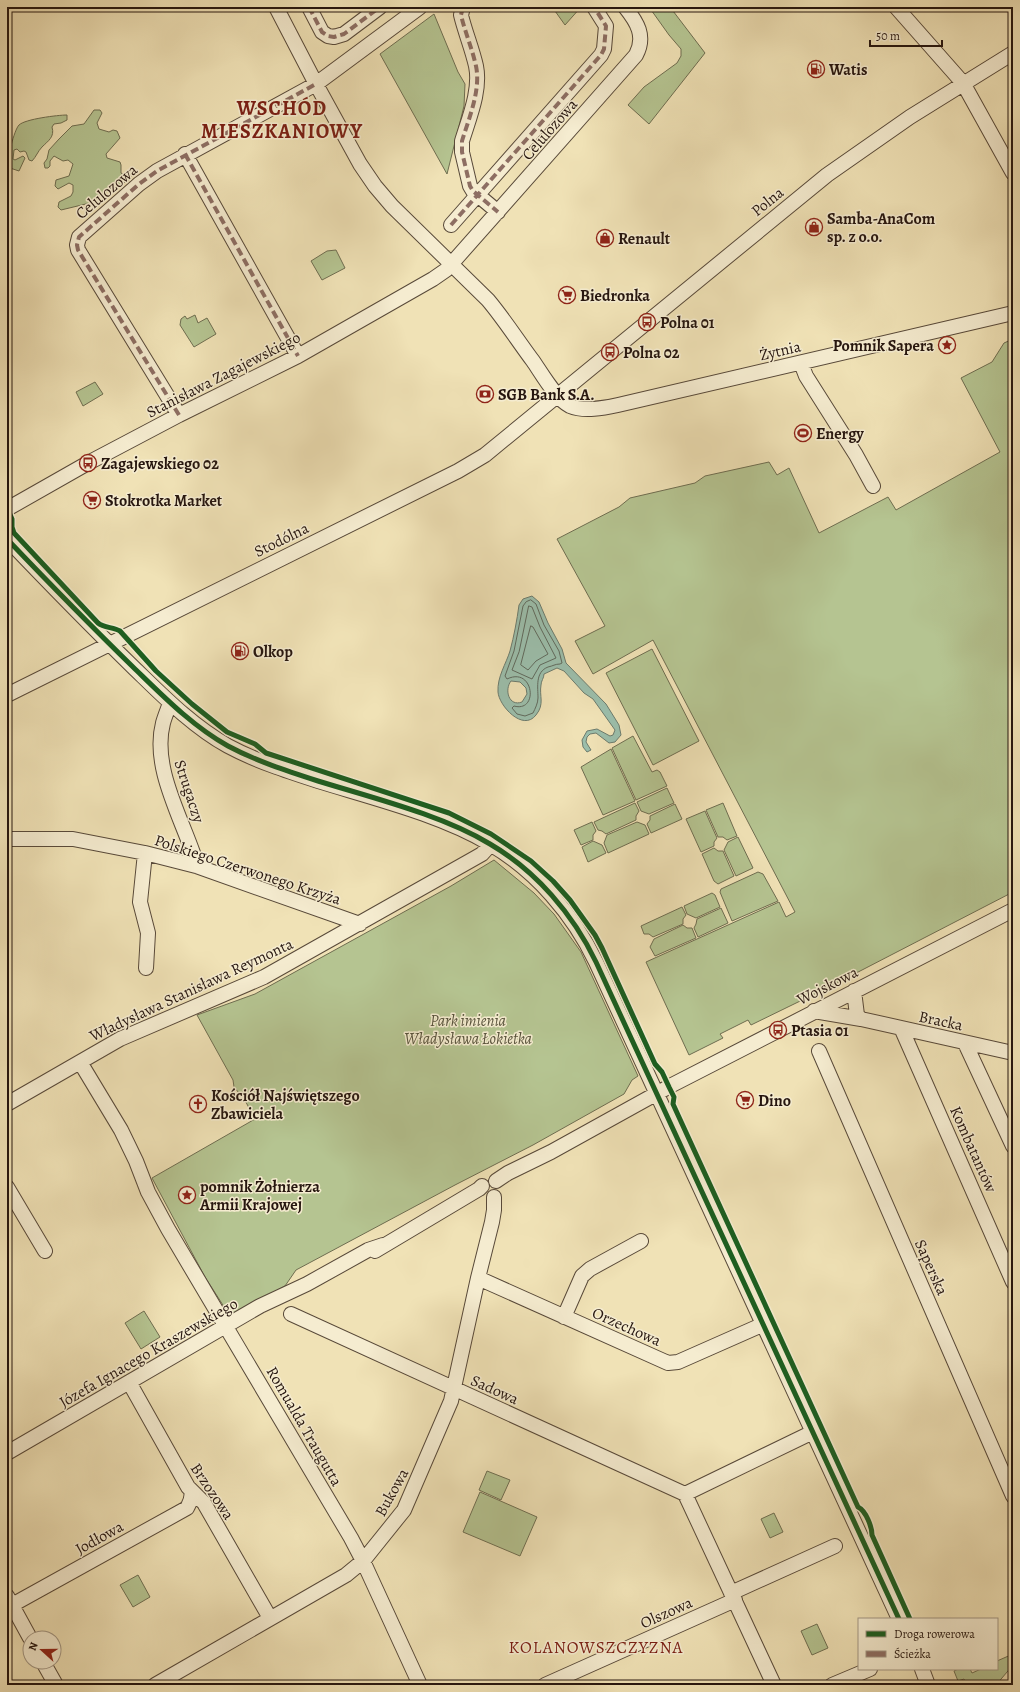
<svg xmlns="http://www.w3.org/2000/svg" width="1020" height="1692" viewBox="0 0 1020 1692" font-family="Alegreya,serif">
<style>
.green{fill:#b5c491;stroke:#6e6d50}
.water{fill:#9bbeab;stroke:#6c7b6d;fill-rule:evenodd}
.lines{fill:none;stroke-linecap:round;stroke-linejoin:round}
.shore{stroke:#606a5d;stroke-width:1}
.minor-casing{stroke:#584939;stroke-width:16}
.minor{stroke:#f5ecd0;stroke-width:14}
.quiet{stroke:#8d6e63;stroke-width:4;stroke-dasharray:8 4;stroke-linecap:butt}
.cycleway-casing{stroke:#f5ecd0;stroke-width:8}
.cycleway{stroke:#1b5e20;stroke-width:5}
.labels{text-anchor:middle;stroke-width:3;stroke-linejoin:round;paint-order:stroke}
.poi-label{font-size:16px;font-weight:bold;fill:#26160f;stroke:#f5ecd0;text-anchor:start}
.street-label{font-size:16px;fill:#26160f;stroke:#f5ecd0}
.park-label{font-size:16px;font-style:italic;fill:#58533c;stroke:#f5ecd0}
.neighbourhood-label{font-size:17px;letter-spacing:1px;fill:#7a1f14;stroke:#f5ecd0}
.district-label{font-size:20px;font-weight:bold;letter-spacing:1px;fill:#7a1f14;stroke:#f5ecd0}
</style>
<rect width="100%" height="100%" fill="#f0e2b6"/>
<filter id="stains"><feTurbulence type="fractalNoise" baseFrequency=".005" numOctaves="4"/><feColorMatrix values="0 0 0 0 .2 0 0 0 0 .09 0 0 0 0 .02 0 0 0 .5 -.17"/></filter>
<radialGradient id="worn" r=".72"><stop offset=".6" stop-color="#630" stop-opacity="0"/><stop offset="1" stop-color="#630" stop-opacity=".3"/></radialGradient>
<!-- green -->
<path class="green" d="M 561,7 L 581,7 L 565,25 L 555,11 Z
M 649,7 L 670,7 L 705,53 L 649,124 L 628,105 L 644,87 L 677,63 L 681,56 L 681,49 L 669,35 Z
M 434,14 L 458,72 L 465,84 L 464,106 L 447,174 L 380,54 Z
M 94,110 L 100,110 L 102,113 L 97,123 L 99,129 L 109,132 L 113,130 L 117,131 L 120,138 L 106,154 L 107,158 L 120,162 L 121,165 L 121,173 L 124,175 L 130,174 L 131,176 L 130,179 L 116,188 L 103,193 L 90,203 L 61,210 L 58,207 L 59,202 L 71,196 L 73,192 L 73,185 L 69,183 L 58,189 L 55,186 L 56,180 L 69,176 L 73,164 L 68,160 L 63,161 L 54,156 L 50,161 L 50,166 L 48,168 L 45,168 L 44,163 L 47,159 L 49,150 L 59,139 L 72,126 L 84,124 Z
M 67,115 L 67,120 L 61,123 L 54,124 L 52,127 C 55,137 48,141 42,147 C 38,151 36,157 32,161 L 29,160 L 26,152 L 24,151 L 20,152 L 17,149 L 14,150 L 13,159 L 15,160 L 23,156 L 25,158 L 19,171 L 7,167 C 7,160 14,130 19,125 C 25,119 58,115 67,115 Z
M 336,250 L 345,268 L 322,280 L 311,261 L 327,251 Z
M 195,315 L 198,323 L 207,318 L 216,334 L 194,347 L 180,325 L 181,319 L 185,316 L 187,319 Z
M 1013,339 L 1013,892 L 833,985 L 751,1025 L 748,1020 L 720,1034 L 723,1038 L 689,1055 L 646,962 L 779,902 L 786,917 L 795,912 L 653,640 L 593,674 L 575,641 L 605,626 L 557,539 L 619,507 L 630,498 L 695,483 L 705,476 L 769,462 L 777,475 L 789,468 L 819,533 L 888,497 L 896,510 L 1000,452 L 961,378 L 992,362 L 1004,343 Z
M 95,382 L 103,394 L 83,406 L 76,392 Z
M 652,649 L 699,741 L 653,765 L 606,673 Z
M 633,736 L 652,772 L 657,770 L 660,772 L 667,786 L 636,800 L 612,748 Z
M 611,749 L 635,801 L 603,815 L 581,767 Z
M 667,788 L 674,803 L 649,814 L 641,811 L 637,802 Z
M 635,803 L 639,811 L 636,816 L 636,820 L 606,834 L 602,831 L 598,830 L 594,822 Z
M 723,803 L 737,836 L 727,840 L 723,837 L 718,837 L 706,810 Z
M 675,804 L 682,819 L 651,833 L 647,824 L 650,820 L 650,816 Z
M 705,811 L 717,838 L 714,842 L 714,846 L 701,852 L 686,819 Z
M 592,822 L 596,831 L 593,835 L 593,840 L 581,845 L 574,830 Z
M 637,822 L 645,825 L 649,834 L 608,853 L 604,843 L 607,835 Z
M 738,837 L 753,868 L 736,876 L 724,850 L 728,842 Z
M 593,841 L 602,845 L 606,853 L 588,862 L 582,847 Z
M 714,848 L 718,851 L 723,851 L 734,876 L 718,884 L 714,881 L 702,854 Z
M 494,860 L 534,893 L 554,914 L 581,952 L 638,1076 L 632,1080 L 624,1094 L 533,1145 L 455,1185 L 296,1270 L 285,1286 L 234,1313 L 228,1313 L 205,1277 L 152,1178 L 255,1119 L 241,1093 L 239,1093 L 234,1087 L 233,1080 L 197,1015 L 255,994 L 451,886 Z
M 758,872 L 763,874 L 778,901 L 732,921 L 720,892 L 721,889 Z
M 712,893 L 715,895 L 720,907 L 696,918 L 687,914 L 684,906 Z
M 682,907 L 686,915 L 683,919 L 683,924 L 653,937 L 649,934 L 644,934 L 641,926 Z
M 721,908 L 728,923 L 698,937 L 694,928 L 696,924 L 697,919 Z
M 683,925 L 687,928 L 692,928 L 696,938 L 655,956 L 650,947 L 654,939 Z
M 144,1311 L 160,1337 L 141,1349 L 125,1323 Z
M 487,1471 L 510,1480 L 501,1500 L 479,1490 Z
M 480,1492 L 537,1517 L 520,1556 L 463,1532 Z
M 774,1513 L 783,1532 L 770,1538 L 761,1519 Z
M 138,1575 L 150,1597 L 133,1607 L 120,1585 Z
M 817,1624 L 828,1648 L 812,1655 L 801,1631 Z
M 1013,1654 L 1013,1665 L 996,1685 L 967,1685 L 964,1679 L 958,1681 L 954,1671 L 958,1669 L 970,1669 L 972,1673 L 981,1669 L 997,1669 L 997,1661 Z"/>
<!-- water -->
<path class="water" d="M 532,596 L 539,602 L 548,623 L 562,649 L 566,663 L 606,704 L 619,725 L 621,735 L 615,742 L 609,743 L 596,733 L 590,734 L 587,737 L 586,742 L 591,750 L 587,752 L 583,747 L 582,740 L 587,731 L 597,729 L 610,736 L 613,735 L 615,730 L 593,699 L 584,693 L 564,671 L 557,668 L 544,674 C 544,678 541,681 541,685 C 539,696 545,704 536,715 C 523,732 499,706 498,692 C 497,677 506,664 510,651 C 514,636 517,620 519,605 L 523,599 ZM 511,681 L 520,682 L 526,688 L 527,694 L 522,702 C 509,707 504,690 511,681 Z"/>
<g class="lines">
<!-- shore -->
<path class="shore" d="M 531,600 L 536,604 L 544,625 L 559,651 L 562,663 L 560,664 C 555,664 553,666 548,667 C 535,672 538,687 538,698 C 538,703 535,709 533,713 L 525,716 L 517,714 L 512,708 L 514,706 C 539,713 534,666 507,679 L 505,676 L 514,651 L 523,606 L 526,602 Z
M 529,606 L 532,607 L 540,627 L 556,658 L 540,665 L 532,679 L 512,670 L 519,652 Z
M 531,626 L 533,627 L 548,654 L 536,661 L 528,670 L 521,665 Z"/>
<!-- minor casing -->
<g class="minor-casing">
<path id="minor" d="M 276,7 L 316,84 L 360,164 L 375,186 L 392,206 L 488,300 C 504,319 518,341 533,361 C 542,374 556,399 570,406 C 584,412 604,408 618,405 L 1013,313
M 309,7 L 322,32 L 328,36 L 334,37 L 344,34 L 380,7
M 463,7 L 461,15 C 465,32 472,48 476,66 C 481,90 469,118 462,141 L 462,152 L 470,186 L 473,191 L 498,212
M 896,7 L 963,83 L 1013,173
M 185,154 L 298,356
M 451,225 L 601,55 L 604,49 L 606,26 L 594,7
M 801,363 L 806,376 L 856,455 L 873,486
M 179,415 L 78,250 L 77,245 L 79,237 L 139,184 L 157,171 L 316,84 L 420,7
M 7,509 L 88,463 L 179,415 L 298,356 L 433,279 L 446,270 L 636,55 C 646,36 637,22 625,7
M 7,539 C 48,582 90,625 133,667 C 162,695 192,726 228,746 C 256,761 287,771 318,781 C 373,798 442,815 490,844 C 536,871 573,914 596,962 L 899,1619
M 7,695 L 458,471 L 485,455 L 827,175 L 910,117 L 1013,53
M 170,703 C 168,709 165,716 163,723 C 152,765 179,813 193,853 L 196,866
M 7,839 L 73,839 L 145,853 L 196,866 L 360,924
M 145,853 L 140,902 L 148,933 L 146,968
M 854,991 L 857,1015 L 861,1019 L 1013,1053
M 814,1011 L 861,1019
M 902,1030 L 1013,1282
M 965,1043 L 1013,1146
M 819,1051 L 1013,1496
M 80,1062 L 121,1130 L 136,1161 L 148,1192 L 168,1229 L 351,1538 L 363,1561 L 420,1685
M 7,1104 L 120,1039 L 264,977 L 475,858 L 482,854 L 491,844
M 496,1181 L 508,1173 L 551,1152 L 672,1085 L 1013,910
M 7,1187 L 45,1251
M 375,1251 L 479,1189 L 482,1186
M 478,1278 L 668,1363 L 678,1362 L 764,1324
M 291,1314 L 685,1494
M 564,1317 L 582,1276 L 590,1269 L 641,1241
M 129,1382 L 188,1487 L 204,1503 L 270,1618
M 7,1453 L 260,1306 L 307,1284 L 368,1250 L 383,1245
M 685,1494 L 774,1685
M 685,1494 L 813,1432
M 731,1593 L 835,1546
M 7,1596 L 30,1638
M 12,1605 L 187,1508 C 190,1502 193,1498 191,1491
M 43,1662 L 56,1685
M 922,1669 L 928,1685
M 155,1685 L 346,1575 L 363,1561 L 404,1510 L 451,1401 L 478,1278 L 492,1222 L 494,1210 L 494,1197
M 545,1685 L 735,1600
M 832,1685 L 870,1669"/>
</g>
<!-- minor -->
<use href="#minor" class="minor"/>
<!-- quiet -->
<path class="quiet" d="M 309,7 L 322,32 L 328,36 L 334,37 L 344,34 L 380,7
M 463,7 L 461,15 C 465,32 472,48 476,66 C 481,90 469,118 462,141 L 462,152 L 470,186 L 473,191 L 498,212
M 278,10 L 284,7
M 185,154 L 298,356
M 451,225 L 601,55 L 604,49 L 606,26 L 594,7
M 179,415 L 78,250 L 77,245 L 79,237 L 139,184 L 157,171 L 316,84"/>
<!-- cycleway casing -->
<g class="cycleway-casing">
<path id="cycleway" d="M 7,508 L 12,519 L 12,527 L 14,533 L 98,623 C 104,628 113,627 120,631 L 156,671 L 192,704 L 227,732 L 255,744 L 266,753 L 449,813 L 491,834 L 531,861 L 553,881 L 570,900 L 595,935 L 602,948 L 655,1064 L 662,1072 L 669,1087 L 674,1097 L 673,1104 L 678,1115 L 858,1507 C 866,1511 872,1527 872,1535 L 910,1619
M 7,539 C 48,582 90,625 133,667 C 162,695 192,726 228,746 C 256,761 287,771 318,781 C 373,798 442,815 490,844 C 536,871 573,914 596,962 L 899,1619"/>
</g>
<!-- cycleway -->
<use href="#cycleway" class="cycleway"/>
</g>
<!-- icons -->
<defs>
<g id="fuel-ring" transform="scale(0.9)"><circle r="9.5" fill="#f5ecd0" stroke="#8f2418" stroke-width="1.5"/><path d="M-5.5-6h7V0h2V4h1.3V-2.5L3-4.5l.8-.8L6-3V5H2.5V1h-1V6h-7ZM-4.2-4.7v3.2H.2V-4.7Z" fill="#8f2418"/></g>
<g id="shop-ring" transform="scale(0.9)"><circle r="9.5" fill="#f5ecd0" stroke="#8f2418" stroke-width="1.5"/><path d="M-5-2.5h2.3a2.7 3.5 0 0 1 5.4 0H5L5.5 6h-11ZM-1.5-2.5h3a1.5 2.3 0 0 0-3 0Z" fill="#8f2418"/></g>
<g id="supermarket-ring" transform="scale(0.9)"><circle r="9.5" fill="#f5ecd0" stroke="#8f2418" stroke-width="1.5"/><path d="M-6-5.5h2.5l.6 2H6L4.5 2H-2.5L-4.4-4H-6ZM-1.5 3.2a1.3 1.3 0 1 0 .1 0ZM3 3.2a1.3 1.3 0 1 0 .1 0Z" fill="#8f2418"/></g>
<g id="bus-ring" transform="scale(0.9)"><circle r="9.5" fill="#f5ecd0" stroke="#8f2418" stroke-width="1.5"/><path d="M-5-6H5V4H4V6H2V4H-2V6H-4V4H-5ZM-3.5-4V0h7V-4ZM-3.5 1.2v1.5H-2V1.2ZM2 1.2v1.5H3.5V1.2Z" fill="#8f2418"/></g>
<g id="sight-ring" transform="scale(0.9)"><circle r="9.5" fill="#f5ecd0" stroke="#8f2418" stroke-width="1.5"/><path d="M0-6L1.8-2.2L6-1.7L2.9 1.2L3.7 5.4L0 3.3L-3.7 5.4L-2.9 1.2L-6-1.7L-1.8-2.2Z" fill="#8f2418"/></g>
<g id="bank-ring" transform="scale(0.9)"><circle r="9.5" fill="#f5ecd0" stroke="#8f2418" stroke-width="1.5"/><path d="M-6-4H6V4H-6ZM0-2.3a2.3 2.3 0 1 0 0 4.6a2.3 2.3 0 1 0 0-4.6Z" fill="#8f2418"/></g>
<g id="stadium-ring" transform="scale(0.9)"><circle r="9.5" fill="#f5ecd0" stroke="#8f2418" stroke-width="1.5"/><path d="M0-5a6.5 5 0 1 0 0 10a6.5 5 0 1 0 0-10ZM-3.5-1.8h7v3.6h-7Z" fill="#8f2418"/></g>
<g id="church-ring" transform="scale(0.9)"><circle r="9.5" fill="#f5ecd0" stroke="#8f2418" stroke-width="1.5"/><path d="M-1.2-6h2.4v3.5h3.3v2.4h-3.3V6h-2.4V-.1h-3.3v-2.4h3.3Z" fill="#8f2418"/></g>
</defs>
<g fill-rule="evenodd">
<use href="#fuel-ring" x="816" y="69"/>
<use href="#shop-ring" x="814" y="227"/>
<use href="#shop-ring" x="605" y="238"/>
<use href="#supermarket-ring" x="567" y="295"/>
<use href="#bus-ring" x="647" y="322"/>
<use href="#sight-ring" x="947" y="345"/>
<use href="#bus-ring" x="610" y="352"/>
<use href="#bank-ring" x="485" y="394"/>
<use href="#stadium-ring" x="803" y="433"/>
<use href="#bus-ring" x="88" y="463"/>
<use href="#supermarket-ring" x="92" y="500"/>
<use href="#fuel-ring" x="240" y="651"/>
<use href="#bus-ring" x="778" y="1030"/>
<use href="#supermarket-ring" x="745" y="1100"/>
<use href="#church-ring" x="198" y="1104"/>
<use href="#sight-ring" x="187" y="1195"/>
</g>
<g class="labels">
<!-- poi labels -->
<g class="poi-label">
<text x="829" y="75">Watis</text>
<text x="827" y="224">Samba-AnaCom<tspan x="827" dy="18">sp. z o.o.</tspan></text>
<text x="618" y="244">Renault</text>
<text x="580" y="301">Biedronka</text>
<text x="660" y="328">Polna 01</text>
<text x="934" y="351" text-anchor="end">Pomnik Sapera</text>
<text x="623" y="358">Polna 02</text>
<text x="498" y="400">SGB Bank S.A.</text>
<text x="816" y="439">Energy</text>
<text x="101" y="469">Zagajewskiego 02</text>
<text x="105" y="506">Stokrotka Market</text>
<text x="253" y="657">Olkop</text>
<text x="791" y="1036">Ptasia 01</text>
<text x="211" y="1101">Kościół Najświętszego<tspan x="211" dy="18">Zbawiciela</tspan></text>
<text x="758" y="1106">Dino</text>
<text x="200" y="1192">pomnik Żołnierza<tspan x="200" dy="18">Armii Krajowej</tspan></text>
</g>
<!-- street labels -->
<g class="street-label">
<text transform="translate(549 129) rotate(-49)" y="6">Celulozowa</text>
<text transform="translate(106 191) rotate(-40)" y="6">Celulozowa</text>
<text transform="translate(767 201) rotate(-39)" y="6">Polna</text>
<text transform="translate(780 350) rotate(-13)" y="6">Żytnia</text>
<text transform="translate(223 374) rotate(-27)" y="6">Stanisława Zagajewskiego</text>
<text transform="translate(281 539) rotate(-26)" y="6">Stodólna</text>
<text transform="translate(190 791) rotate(72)" y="6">Strugaczy</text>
<text transform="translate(248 869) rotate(18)" y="6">Polskiego Czerwonego Krzyża</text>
<text transform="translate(827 985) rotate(-27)" y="6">Wojskowa</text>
<text transform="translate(191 989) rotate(-25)" y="6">Władysława Stanisława Reymonta</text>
<text transform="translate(941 1020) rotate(12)" y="6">Bracka</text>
<text transform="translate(974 1149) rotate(66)" y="6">Kombatantów</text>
<text transform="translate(932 1267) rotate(66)" y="6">Saperska</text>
<text transform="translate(627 1326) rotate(24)" y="6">Orzechowa</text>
<text transform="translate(148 1352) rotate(-30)" y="6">Józefa Ignacego Kraszewskiego</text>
<text transform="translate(495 1389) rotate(24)" y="6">Sadowa</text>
<text transform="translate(305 1426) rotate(60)" y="6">Romualda Traugutta</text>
<text transform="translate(213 1491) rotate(56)" y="6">Brzozowa</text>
<text transform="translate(391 1492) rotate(-61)" y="6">Bukowa</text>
<text transform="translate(99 1537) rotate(-29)" y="6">Jodłowa</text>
<text transform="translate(666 1612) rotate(-24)" y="6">Olszowa</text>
</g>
<!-- park labels -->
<g class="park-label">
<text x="468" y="1026">Park imienia<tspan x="468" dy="18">Władysława Łokietka</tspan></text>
</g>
<!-- neighbourhood labels -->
<g class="neighbourhood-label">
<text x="596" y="1653">KOLANOWSZCZYZNA</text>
</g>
<!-- district labels -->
<g class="district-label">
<text x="282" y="115">WSCHÓD<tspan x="282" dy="23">MIESZKANIOWY</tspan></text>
</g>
</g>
<!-- margin -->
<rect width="1020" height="1692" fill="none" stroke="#f0e2b6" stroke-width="24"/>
<rect x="8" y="8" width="1004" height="1676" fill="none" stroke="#26160f" stroke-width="2"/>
<rect x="12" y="12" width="996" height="1668" fill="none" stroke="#26160f"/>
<!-- legend -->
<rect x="858" y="1618" width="140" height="52" fill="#f5ecd0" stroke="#a29683"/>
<rect x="866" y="1631" width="20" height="6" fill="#1b5e20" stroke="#a29683"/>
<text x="894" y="1638" font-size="12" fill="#26160f">Droga rowerowa</text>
<rect x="866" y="1651" width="20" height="6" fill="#8d6e63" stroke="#a29683"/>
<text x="894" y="1658" font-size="12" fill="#26160f">Ścieżka</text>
<!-- north arrow -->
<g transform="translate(42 1650) rotate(291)"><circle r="19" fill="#f5ecd0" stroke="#a29683"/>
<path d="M0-3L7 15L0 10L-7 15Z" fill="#8f2418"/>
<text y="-6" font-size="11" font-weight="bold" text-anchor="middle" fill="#26160f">N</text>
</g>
<!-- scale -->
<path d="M870 40v6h72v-6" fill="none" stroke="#26160f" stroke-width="2"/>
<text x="876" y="40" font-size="12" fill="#26160f" stroke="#f5ecd0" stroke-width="3" paint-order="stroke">50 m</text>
<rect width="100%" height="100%" filter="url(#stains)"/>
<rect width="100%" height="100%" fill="url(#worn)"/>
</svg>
